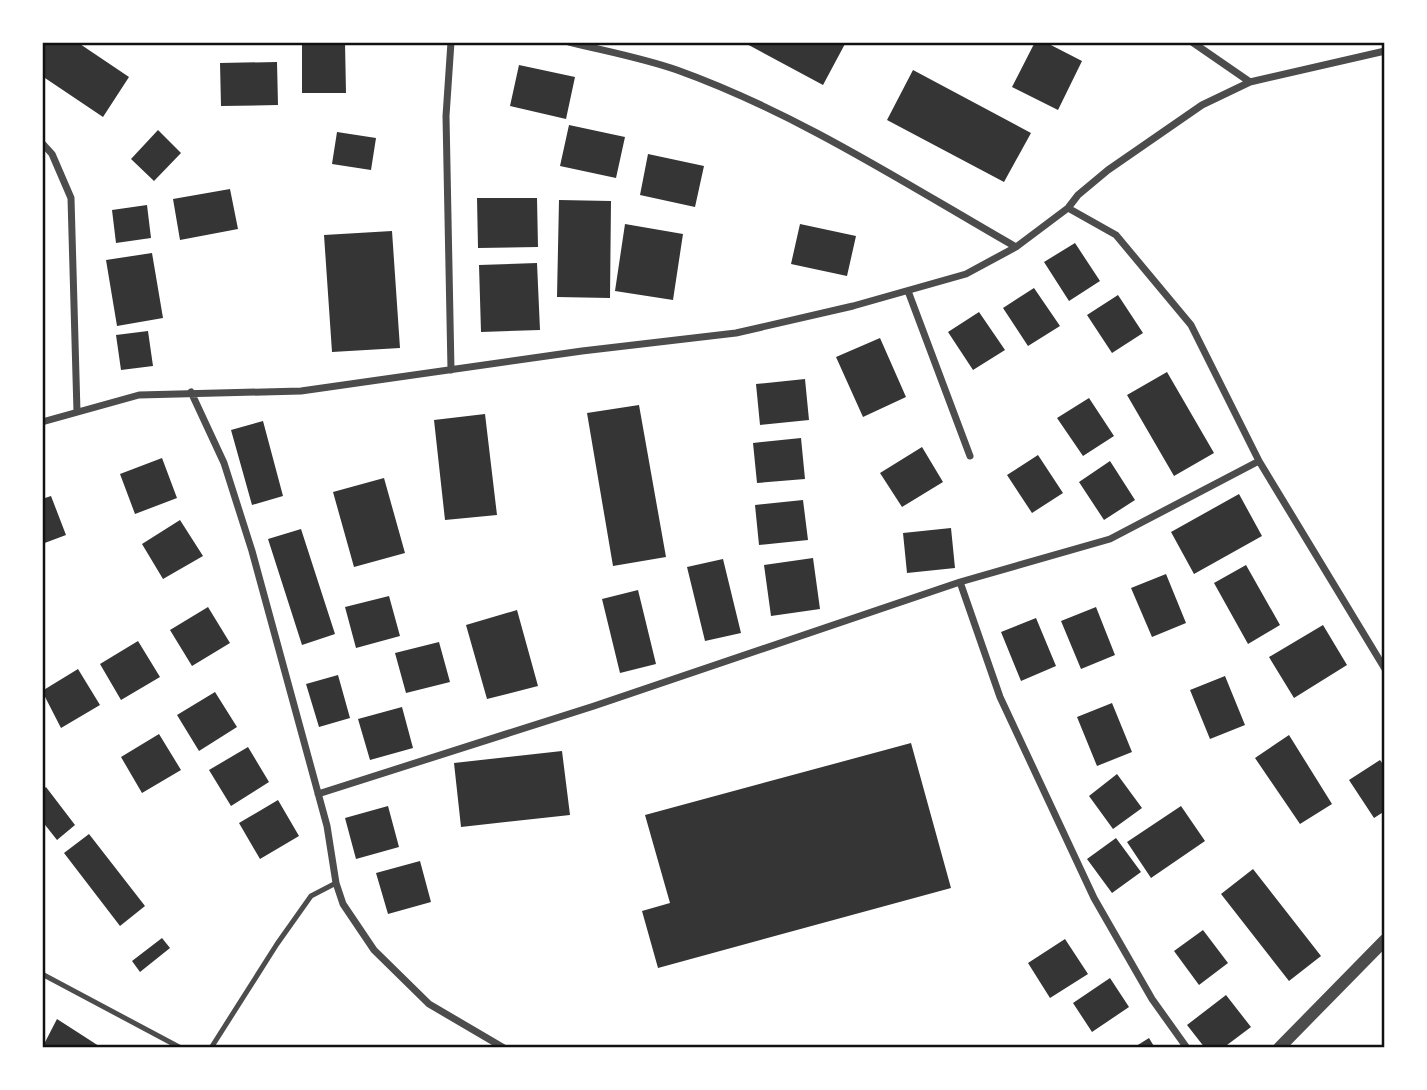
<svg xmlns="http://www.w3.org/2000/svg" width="1427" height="1090" viewBox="0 0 1427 1090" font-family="Mulish,sans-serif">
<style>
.building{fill:#353535}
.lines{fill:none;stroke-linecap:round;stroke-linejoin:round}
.service{stroke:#4c4c4c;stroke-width:5}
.minor{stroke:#4c4c4c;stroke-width:7}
.tertiary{stroke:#4c4c4c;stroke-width:12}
.neatline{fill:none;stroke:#111;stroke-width:2.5}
</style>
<rect width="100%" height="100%" fill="#fff"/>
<!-- building -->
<path class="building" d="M 42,42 L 77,42 L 129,77 L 103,117 L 42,76 Z
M 302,42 L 345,42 L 346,93 L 302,93 Z
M 743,42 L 846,42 L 823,85 Z
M 1035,42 L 1045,42 L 1082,61 L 1058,110 L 1012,87 Z
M 277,62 L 278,105 L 221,106 L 220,63 Z
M 519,65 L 575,77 L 566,119 L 510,106 Z
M 913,70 L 1031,133 L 1004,182 L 887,120 Z
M 569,125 L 625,137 L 616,178 L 560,166 Z
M 158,130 L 181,153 L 154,181 L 131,159 Z
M 337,132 L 376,138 L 371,170 L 332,164 Z
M 648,154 L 704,166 L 695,207 L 640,195 Z
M 230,189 L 238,229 L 180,240 L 173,199 Z
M 477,198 L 537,198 L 538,247 L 478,248 Z
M 559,200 L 611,201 L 610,298 L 557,297 Z
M 147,205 L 151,238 L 116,243 L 112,210 Z
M 625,224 L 683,234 L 673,300 L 615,291 Z
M 800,224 L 856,236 L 847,276 L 791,264 Z
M 392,231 L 400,348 L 332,352 L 324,235 Z
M 1075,243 L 1100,281 L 1069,301 L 1044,262 Z
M 152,253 L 163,318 L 117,326 L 106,260 Z
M 537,263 L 540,330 L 481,332 L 479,265 Z
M 1034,288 L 1060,326 L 1028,346 L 1003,308 Z
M 1118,295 L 1143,333 L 1112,353 L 1087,315 Z
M 979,312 L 1005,350 L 973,370 L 948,332 Z
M 148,331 L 153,366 L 121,370 L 116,335 Z
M 880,338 L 906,397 L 863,417 L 836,357 Z
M 1167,372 L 1214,453 L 1174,476 L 1127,395 Z
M 805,379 L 809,420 L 760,425 L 756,384 Z
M 1089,398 L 1114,436 L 1083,456 L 1057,418 Z
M 639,405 L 666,557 L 613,566 L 587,413 Z
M 485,414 L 497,515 L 445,520 L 434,420 Z
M 263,421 L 283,496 L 252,505 L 231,430 Z
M 801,438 L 805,479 L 757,483 L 753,443 Z
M 922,447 L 943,482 L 902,507 L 880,473 Z
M 1038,455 L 1063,493 L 1032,513 L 1007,475 Z
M 162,458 L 177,498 L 135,514 L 120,474 Z
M 1110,461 L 1135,500 L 1104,520 L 1079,482 Z
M 384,478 L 405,553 L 354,567 L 333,492 Z
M 1239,494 L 1262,536 L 1194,574 L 1171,532 Z
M 51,496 L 66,535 L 42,544 L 42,499 Z
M 803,500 L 808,540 L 759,545 L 755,505 Z
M 180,520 L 203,556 L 163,579 L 142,544 Z
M 951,528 L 955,568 L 907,573 L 903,533 Z
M 301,529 L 335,634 L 302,645 L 268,539 Z
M 813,558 L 820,609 L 771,616 L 764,565 Z
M 723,559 L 741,633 L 705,641 L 687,567 Z
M 1246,565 L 1280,625 L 1248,644 L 1214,583 Z
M 1166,574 L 1186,623 L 1152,637 L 1131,588 Z
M 638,590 L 656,664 L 620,673 L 602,599 Z
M 389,596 L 400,636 L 356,648 L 345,607 Z
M 208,607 L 230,643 L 192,666 L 170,630 Z
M 1096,607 L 1115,655 L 1081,669 L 1061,621 Z
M 517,610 L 538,686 L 487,699 L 466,625 Z
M 1036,618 L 1056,666 L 1021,681 L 1001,632 Z
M 1323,625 L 1347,665 L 1294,698 L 1269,657 Z
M 138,641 L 160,677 L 121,700 L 100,664 Z
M 439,642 L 450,682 L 406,693 L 395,653 Z
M 78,669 L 100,705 L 61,728 L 42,691 Z
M 338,675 L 350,718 L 319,727 L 306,684 Z
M 1225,676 L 1245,725 L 1210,739 L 1190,690 Z
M 215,692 L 237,727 L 199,751 L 177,715 Z
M 1112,703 L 1132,752 L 1097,766 L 1077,717 Z
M 402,707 L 413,748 L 370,760 L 358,719 Z
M 159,734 L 181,770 L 142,793 L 121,757 Z
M 1289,735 L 1332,804 L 1300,824 L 1255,758 Z
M 911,743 L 951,888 L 658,968 L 642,911 L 670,903 L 645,815 Z
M 248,747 L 269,782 L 231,806 L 209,770 Z
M 562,751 L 570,815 L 461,827 L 454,763 Z
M 1380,760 L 1385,767 L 1385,811 L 1374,818 L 1349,780 Z
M 1117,774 L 1142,808 L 1113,829 L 1089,796 Z
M 46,787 L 75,825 L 57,840 L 42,821 L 42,790 Z
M 278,800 L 299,836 L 260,859 L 239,823 Z
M 388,806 L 399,847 L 356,859 L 345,818 Z
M 1181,806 L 1205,841 L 1151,878 L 1127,842 Z
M 89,834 L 145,906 L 120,926 L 64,853 Z
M 1116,838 L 1141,872 L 1112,893 L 1087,859 Z
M 420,861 L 431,902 L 388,914 L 376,873 Z
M 1253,869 L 1321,956 L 1289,981 L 1221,894 Z
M 1203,930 L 1228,963 L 1199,985 L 1174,951 Z
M 162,938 L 170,948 L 140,972 L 132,961 Z
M 1065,939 L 1088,974 L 1050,998 L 1028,963 Z
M 1110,978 L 1129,1007 L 1092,1032 L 1073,1003 Z
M 1226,995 L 1251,1027 L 1223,1048 L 1205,1048 L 1187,1025 Z
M 57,1019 L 102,1048 L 42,1048 Z
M 1149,1038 L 1155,1048 L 1133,1048 Z"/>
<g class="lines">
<!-- service -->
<path class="service" d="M 42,974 L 181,1048
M 211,1048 L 277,944 L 311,896 L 336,883"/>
<!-- minor -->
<path class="minor" d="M 451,42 L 446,116 L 451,370
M 569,42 C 605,51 643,58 677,70 C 797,113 906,184 1016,247 L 1068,208 L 1078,195 L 1108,170 L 1202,105 L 1250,82 L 1385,51
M 1192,42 L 1250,82
M 42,143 L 52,154 L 71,198 L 77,412
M 1068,208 L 1116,235 L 1191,325 L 1259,461 L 1385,669
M 908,291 L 970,456
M 191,392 L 224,463 L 252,551 L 327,826 L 336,883 L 343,904 L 374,950 L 429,1004 L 504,1048
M 42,422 L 139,395 L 301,391 L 582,351 L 736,333 L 853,306 L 966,274 L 1016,247
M 960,582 L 1000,697 L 1094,898 L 1152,999 L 1187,1048
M 318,794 L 594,706 L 960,582 L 1110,539 L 1259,461"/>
<!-- tertiary -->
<path class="tertiary" d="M 1279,1048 L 1385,940"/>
</g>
<!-- border -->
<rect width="1427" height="1090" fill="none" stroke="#ffffff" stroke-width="88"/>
<rect x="44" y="44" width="1339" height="1002" class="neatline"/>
</svg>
